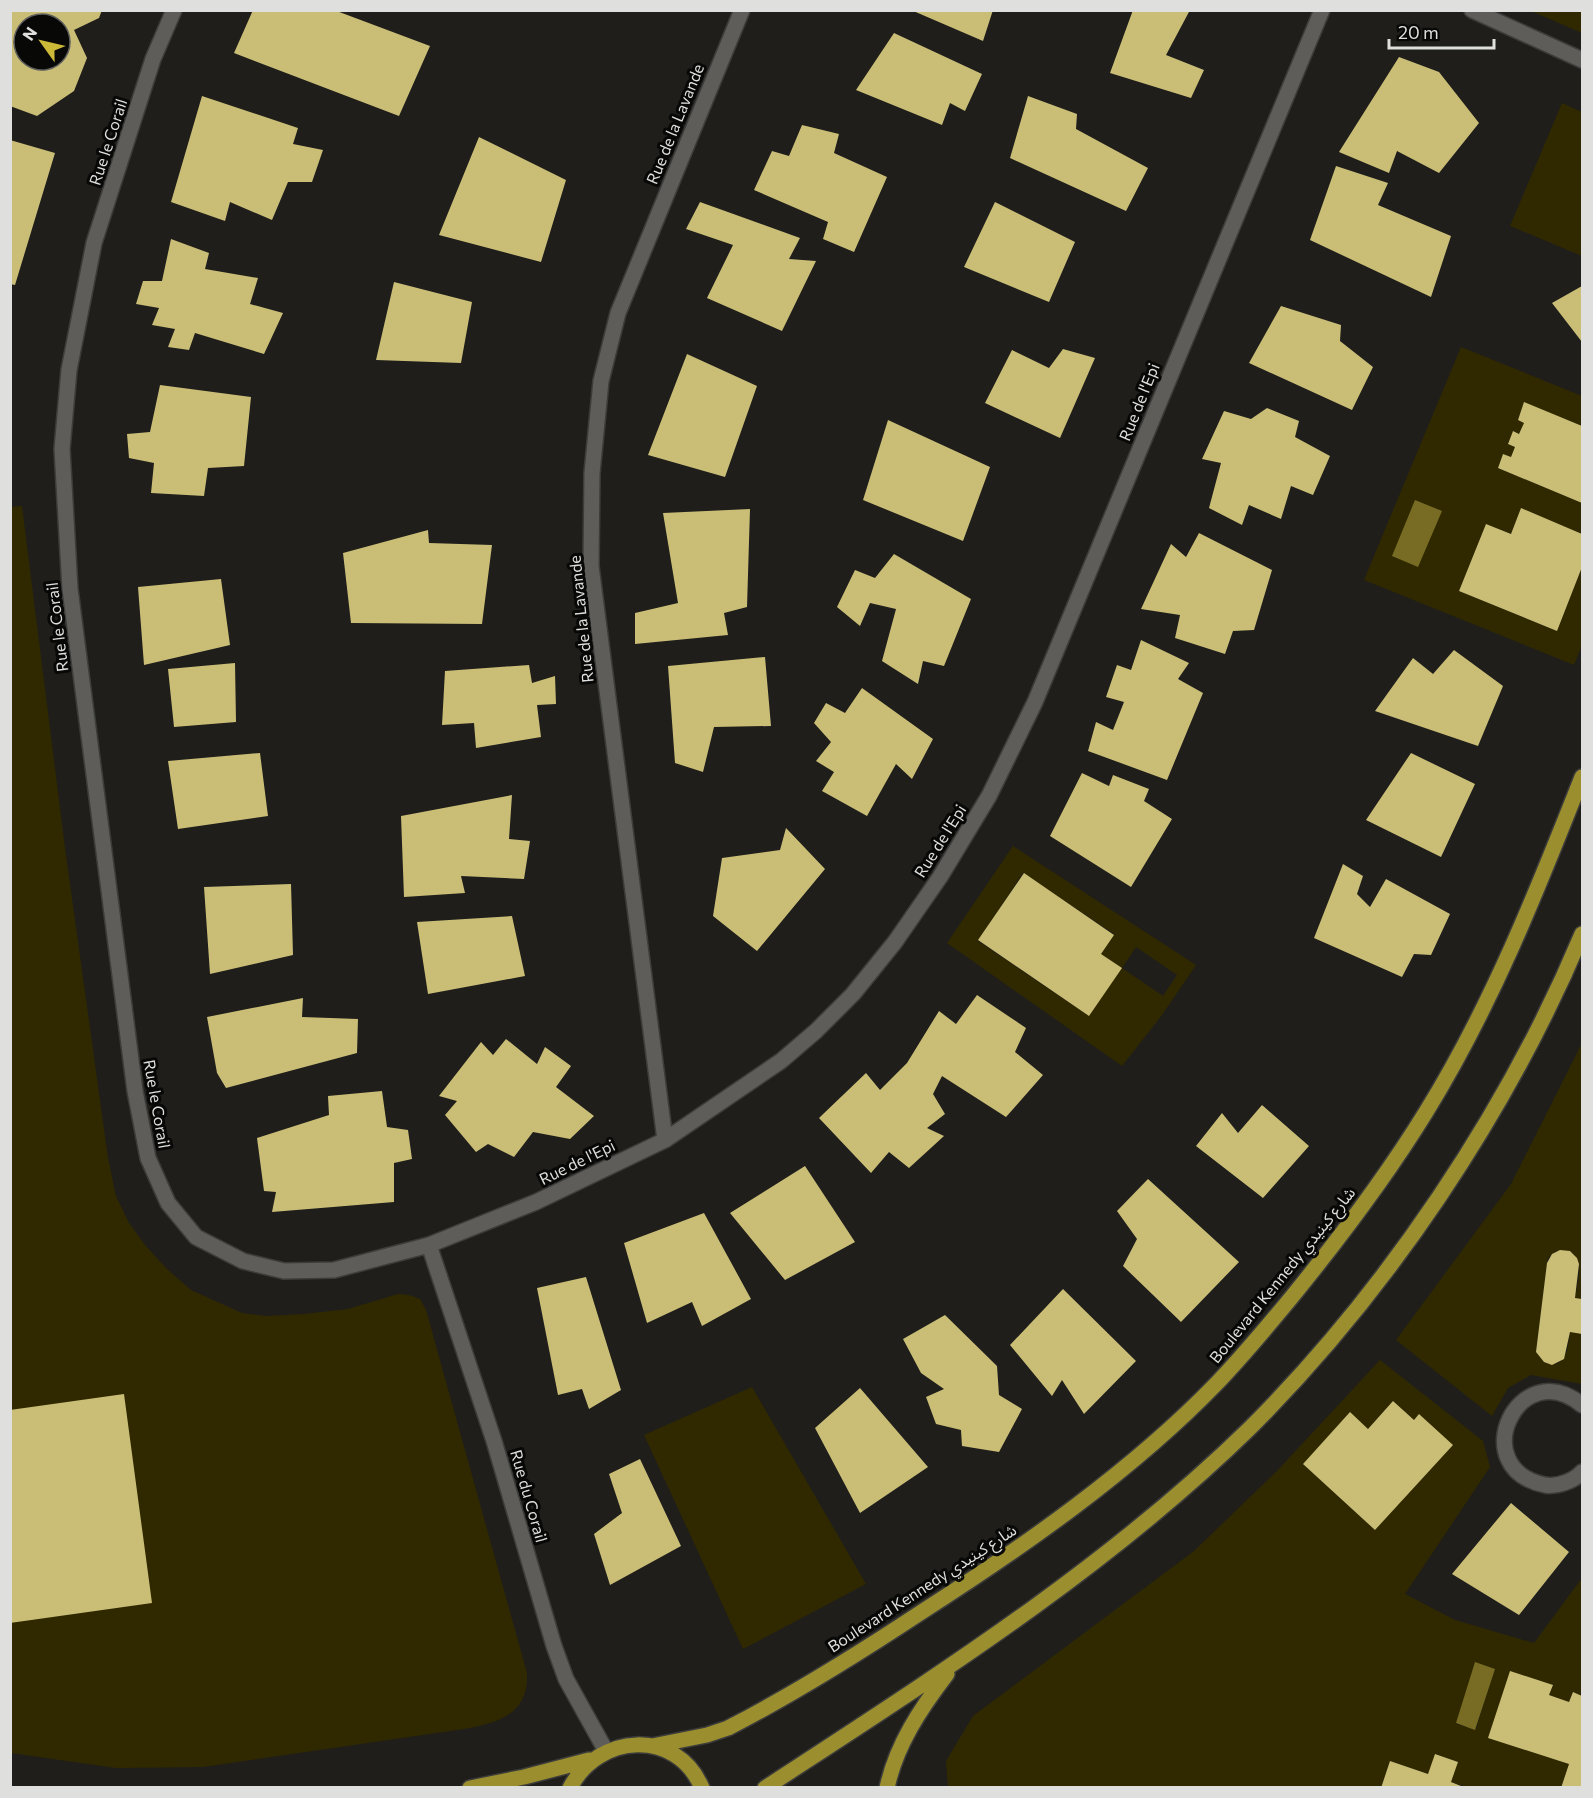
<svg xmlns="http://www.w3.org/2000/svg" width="1593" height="1798" viewBox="0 0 1593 1798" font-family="Commissioner,'Noto Sans Arabic',sans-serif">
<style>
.green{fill:#302900;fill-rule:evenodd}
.water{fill:#786c24}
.building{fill:#cabe77;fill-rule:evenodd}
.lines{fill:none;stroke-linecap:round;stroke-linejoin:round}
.minor-casing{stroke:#3c3c3a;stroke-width:18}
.major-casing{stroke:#3c3c3a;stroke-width:18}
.minor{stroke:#5e5d5a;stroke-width:15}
.major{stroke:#9b8e2e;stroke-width:15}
.labels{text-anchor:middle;stroke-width:6;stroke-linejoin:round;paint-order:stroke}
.street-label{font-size:16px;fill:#dfdfdd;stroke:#080807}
</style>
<rect width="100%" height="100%" fill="#1f1e1b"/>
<!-- green -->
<path class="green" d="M 1531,11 L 1582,11 L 1582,33 Z
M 1562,103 L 1582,112 L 1582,256 L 1510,226 Z
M 1461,347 L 1582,396 L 1582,426 L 1524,403 L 1518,420 L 1524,423 L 1519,434 L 1513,431 L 1508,443 L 1515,447 L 1511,457 L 1503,454 L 1498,468 L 1582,503 L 1582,534 L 1521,509 L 1511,534 L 1486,524 L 1459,591 L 1557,631 L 1582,567 L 1582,645 L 1574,665 L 1364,580 Z
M 22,506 L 65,848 L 108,1158 L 116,1196 L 129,1223 L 145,1245 L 167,1269 L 191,1290 L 242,1313 L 267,1316 L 304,1314 L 348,1309 L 398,1294 L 409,1295 L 420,1299 L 426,1310 L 527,1673 C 529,1715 497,1723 464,1729 L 203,1767 L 116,1768 L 11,1753 L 10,507 Z
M 1013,846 L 1196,965 L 1162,1015 L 1122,1066 L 947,943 ZM 1023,873 L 1114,934 L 1101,954 L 1089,1016 L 978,941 ZM 1136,947 L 1177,975 L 1163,996 L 1122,968 Z
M 1582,1043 L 1582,1299 L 1575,1298 C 1577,1282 1585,1263 1570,1251 L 1556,1251 L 1548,1258 L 1547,1263 L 1536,1352 L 1544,1362 C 1566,1371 1568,1348 1570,1332 L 1582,1334 L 1582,1384 L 1531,1375 L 1508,1388 L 1492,1416 L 1396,1340 L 1511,1184 Z
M 1380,1360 L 1483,1441 L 1490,1467 L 1405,1594 L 1455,1620 L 1534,1643 L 1582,1578 L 1582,1696 L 1573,1692 L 1569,1702 L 1549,1695 L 1553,1686 L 1489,1738 L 1569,1764 L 1561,1787 L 1467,1787 L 1451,1782 L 1458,1762 L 1436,1754 L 1428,1774 L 1390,1761 L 1381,1788 L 948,1787 L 946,1761 L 973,1716 L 1194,1551 L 1276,1472 ZM 1393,1401 L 1414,1420 L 1420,1415 L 1452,1445 L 1375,1530 L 1303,1464 L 1350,1413 L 1368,1429 ZM 1494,1669 L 1476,1729 L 1456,1724 Z
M 752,1387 L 866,1584 L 743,1649 L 644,1435 Z"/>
<!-- water -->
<path class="water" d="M 1415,500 L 1442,511 L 1418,567 L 1392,556 Z
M 1475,1662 L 1495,1669 L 1475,1730 L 1456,1723 Z"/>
<!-- building -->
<path class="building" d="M 10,10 L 102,10 L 99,18 L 74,30 L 87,58 L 74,91 L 37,116 L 10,106 ZM 24,24 L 60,24 L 60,60 L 24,60 Z
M 253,10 L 334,10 L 430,46 L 399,116 L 234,53 Z
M 911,10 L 993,10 L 983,41 Z
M 1133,10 L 1190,10 L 1166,55 L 1204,70 L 1191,98 L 1110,73 Z
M 894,33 L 982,74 L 965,111 L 950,103 L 942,125 L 856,90 Z
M 1399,57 L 1439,72 L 1479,123 L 1439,173 L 1397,151 L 1389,173 L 1339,152 Z
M 202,96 L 298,128 L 293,144 L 323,150 L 312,182 L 288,182 L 272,220 L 230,202 L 225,221 L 171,202 Z
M 1028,96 L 1077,114 L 1076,129 L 1148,168 L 1126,211 L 1010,158 Z
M 802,125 L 839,134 L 834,153 L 887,177 L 854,252 L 823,239 L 828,222 L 754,190 L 772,151 L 789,156 Z
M 479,137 L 566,180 L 541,262 L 439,235 Z
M 10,140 L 55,153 L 15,285 L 10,284 Z
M 1336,166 L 1388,183 L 1378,205 L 1451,236 L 1431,297 L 1310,240 Z
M 700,202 L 800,238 L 789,259 L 816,261 L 782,331 L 707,298 L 733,245 L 686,229 Z
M 995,202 L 1075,242 L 1049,302 L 964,267 Z
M 171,239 L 209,253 L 205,269 L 258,278 L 250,304 L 283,313 L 264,354 L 195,333 L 189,350 L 168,347 L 175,329 L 152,325 L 159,308 L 136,304 L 143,281 L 162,281 Z
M 394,282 L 472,302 L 461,363 L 376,360 Z
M 1582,286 L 1582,342 L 1552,303 Z
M 1281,306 L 1341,325 L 1340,341 L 1373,367 L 1352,410 L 1249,363 Z
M 1063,349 L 1095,358 L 1060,438 L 985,403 L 1012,350 L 1049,368 Z
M 687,354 L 757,386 L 725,477 L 648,455 Z
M 160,385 L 251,397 L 244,466 L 208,468 L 204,496 L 151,493 L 154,463 L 129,458 L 127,434 L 150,432 Z
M 1524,402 L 1582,426 L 1582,503 L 1498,468 L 1503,454 L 1511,457 L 1515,447 L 1508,444 L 1513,431 L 1519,434 L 1524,423 L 1518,420 Z
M 1267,408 L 1299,421 L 1295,437 L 1330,456 L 1313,495 L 1291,486 L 1281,519 L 1249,505 L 1242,525 L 1209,508 L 1221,463 L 1202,459 L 1224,411 L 1251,419 Z
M 888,420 L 990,467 L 963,541 L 863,500 Z
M 1521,508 L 1582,534 L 1582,567 L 1557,631 L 1459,591 L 1486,524 L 1511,534 Z
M 750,509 L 747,607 L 724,613 L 728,635 L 635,644 L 635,613 L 678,603 L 663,513 Z
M 428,530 L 429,543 L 492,545 L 482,624 L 351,623 L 343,553 Z
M 1199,533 L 1272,570 L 1254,630 L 1233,631 L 1225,654 L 1175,638 L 1180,615 L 1141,609 L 1171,544 L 1186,557 Z
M 894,554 L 971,599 L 944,666 L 923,661 L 918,684 L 882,661 L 896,609 L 870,603 L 860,626 L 837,607 L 855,570 L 875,578 Z
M 221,579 L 230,645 L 144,665 L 138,587 Z
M 1141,640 L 1189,663 L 1178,679 L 1203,693 L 1167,780 L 1088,751 L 1096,722 L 1113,730 L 1124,702 L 1106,697 L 1117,665 L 1131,670 Z
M 1454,650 L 1503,686 L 1478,746 L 1375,711 L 1413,658 L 1433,674 Z
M 765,657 L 771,726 L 714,727 L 703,772 L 675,763 L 668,666 Z
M 235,663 L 236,722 L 174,727 L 168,669 Z
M 529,665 L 532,683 L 555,676 L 556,704 L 537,705 L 541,737 L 476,748 L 474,723 L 442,725 L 445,671 Z
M 862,688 L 933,739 L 912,779 L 896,764 L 867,816 L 822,791 L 834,772 L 816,761 L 831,742 L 814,723 L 826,703 L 845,713 Z
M 260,753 L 268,816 L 178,829 L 168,761 Z
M 1411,753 L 1475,784 L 1441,857 L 1366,820 Z
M 1082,773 L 1109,786 L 1113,775 L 1149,789 L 1144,801 L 1172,819 L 1131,887 L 1050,836 Z
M 512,795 L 509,839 L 530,841 L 524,879 L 461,876 L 465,893 L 404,897 L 401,816 Z
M 786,828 L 825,869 L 757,951 L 713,916 L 722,858 L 780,850 Z
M 1343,864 L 1363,876 L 1357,894 L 1370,907 L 1386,879 L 1450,914 L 1431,955 L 1414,954 L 1402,977 L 1314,938 Z
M 1024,873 L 1114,935 L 1101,954 L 1122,968 L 1089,1016 L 978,940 Z
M 291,884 L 293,955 L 210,974 L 204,887 Z
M 512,916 L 525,976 L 428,994 L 417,922 Z
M 977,995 L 1026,1028 L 1015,1052 L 1043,1075 L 1006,1117 L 942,1076 L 933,1094 L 945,1114 L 927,1128 L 944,1136 L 909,1168 L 889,1152 L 871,1173 L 819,1118 L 866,1073 L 880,1090 L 907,1063 L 939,1011 L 956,1024 Z
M 303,998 L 302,1017 L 358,1019 L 357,1053 L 226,1088 L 217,1073 L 207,1017 Z
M 506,1039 L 537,1064 L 545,1047 L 571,1066 L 556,1087 L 594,1116 L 570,1139 L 533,1132 L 514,1157 L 488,1144 L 476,1152 L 445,1115 L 457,1101 L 439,1096 L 481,1042 L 493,1055 Z
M 382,1091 L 387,1127 L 408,1130 L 412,1159 L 394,1163 L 394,1202 L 272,1212 L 276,1192 L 264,1191 L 257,1138 L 329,1115 L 328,1096 Z
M 1262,1105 L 1309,1146 L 1263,1198 L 1196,1146 L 1222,1113 L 1238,1133 Z
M 805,1166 L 855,1242 L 785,1280 L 730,1213 Z
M 1148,1179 L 1239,1262 L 1181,1322 L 1123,1266 L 1137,1239 L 1117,1211 Z
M 704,1213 L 751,1299 L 702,1326 L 692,1302 L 647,1323 L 624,1243 Z
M 1560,1250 L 1570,1251 L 1577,1258 L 1579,1264 L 1575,1298 L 1582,1299 L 1582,1334 L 1570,1332 L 1564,1359 L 1552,1365 L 1544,1362 L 1536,1352 L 1547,1263 L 1552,1254 Z
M 586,1277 L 621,1390 L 589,1409 L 582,1389 L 558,1395 L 537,1288 Z
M 1063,1289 L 1136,1361 L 1084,1414 L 1062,1380 L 1052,1396 L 1010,1345 Z
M 945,1315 L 997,1366 L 999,1395 L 1022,1409 L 999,1452 L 962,1446 L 961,1430 L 936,1424 L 926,1397 L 944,1389 L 921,1373 L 903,1339 Z
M 860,1388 L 928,1467 L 860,1513 L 815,1428 Z
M 124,1394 L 152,1603 L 10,1623 L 10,1410 Z
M 1393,1401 L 1414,1420 L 1419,1414 L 1453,1445 L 1375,1530 L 1303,1464 L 1350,1412 L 1368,1429 Z
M 640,1459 L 681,1546 L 610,1585 L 594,1534 L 622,1513 L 609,1474 Z
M 1511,1503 L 1569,1552 L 1519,1615 L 1452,1574 Z
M 1510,1671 L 1553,1685 L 1549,1695 L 1569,1702 L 1573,1692 L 1582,1696 L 1582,1788 L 1561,1788 L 1569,1764 L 1488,1738 Z
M 1435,1754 L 1458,1762 L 1451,1782 L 1466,1788 L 1381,1788 L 1390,1761 L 1428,1774 Z"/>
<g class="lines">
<!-- minor casing -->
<g class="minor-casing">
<path id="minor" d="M 174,10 L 153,59 L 94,243 L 69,370 L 62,449 L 70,589 L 135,1091 L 148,1158 L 168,1203 L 196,1237 L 243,1261 L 284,1271 L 334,1270 L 429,1245 L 536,1202 L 665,1140 L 781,1061 L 816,1031 L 853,994 L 895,942 L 940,877 L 989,796 L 1035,702 L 1322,10
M 1472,10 L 1582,60
M 665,1140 L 591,566 L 592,473 L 601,381 L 618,313 L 742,10
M 429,1245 L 494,1441 L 554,1646 L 566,1679 L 606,1751
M 1582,1405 C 1519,1353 1464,1468 1545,1485 C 1557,1487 1574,1481 1582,1472"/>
</g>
<!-- major casing -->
<g class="major-casing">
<path id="major" d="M 652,1746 L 707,1735 L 728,1728 C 794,1694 858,1654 920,1613 C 1023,1547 1132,1471 1217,1383 C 1243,1356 1267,1327 1291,1298 C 1339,1239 1386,1177 1426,1112 C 1491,1007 1537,891 1582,777
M 470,1788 L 524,1777 L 589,1760
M 570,1788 C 598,1733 677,1728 702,1788
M 765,1788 C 933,1678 1106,1569 1250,1428 C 1387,1291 1507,1113 1582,934
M 887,1788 C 896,1745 921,1708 947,1674"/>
</g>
<!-- minor -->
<use href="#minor" class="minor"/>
<!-- major -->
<use href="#major" class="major"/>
</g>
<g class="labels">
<!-- street labels -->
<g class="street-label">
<text transform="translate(675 124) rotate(-68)" y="6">Rue de la Lavande</text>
<text transform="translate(108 142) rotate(-72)" y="6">Rue le Corail</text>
<text transform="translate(1139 402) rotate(-68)" y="6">Rue de l'Epi</text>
<text transform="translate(581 619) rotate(-96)" y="6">Rue de la Lavande</text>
<text transform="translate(57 627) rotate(-97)" y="6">Rue le Corail</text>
<text transform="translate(940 841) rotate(-58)" y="6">Rue de l'Epi</text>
<text transform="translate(157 1104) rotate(80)" y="6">Rue le Corail</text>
<text transform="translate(577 1162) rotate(-26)" y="6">Rue de l'Epi</text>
<text transform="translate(1282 1275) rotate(-51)" y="6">Boulevard Kennedy شارع كينيدي</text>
<text transform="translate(529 1496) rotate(74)" y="6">Rue du Corail</text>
<text transform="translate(922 1588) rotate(-33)" y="6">Boulevard Kennedy شارع كينيدي</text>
</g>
</g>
<!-- border -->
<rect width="1593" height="1798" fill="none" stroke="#dfdfdd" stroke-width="24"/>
<!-- north arrow -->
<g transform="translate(42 42) rotate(304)"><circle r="28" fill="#080807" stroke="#5e5e5d" stroke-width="1.5"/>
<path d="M0-4.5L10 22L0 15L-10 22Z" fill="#cdb938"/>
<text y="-9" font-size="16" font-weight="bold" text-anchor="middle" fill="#dfdfdd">N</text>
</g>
<!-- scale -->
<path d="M1389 39v9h105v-9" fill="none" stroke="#dfdfdd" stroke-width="3"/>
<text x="1398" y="39" font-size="18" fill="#dfdfdd" stroke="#080807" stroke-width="4.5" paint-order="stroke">20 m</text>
</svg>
